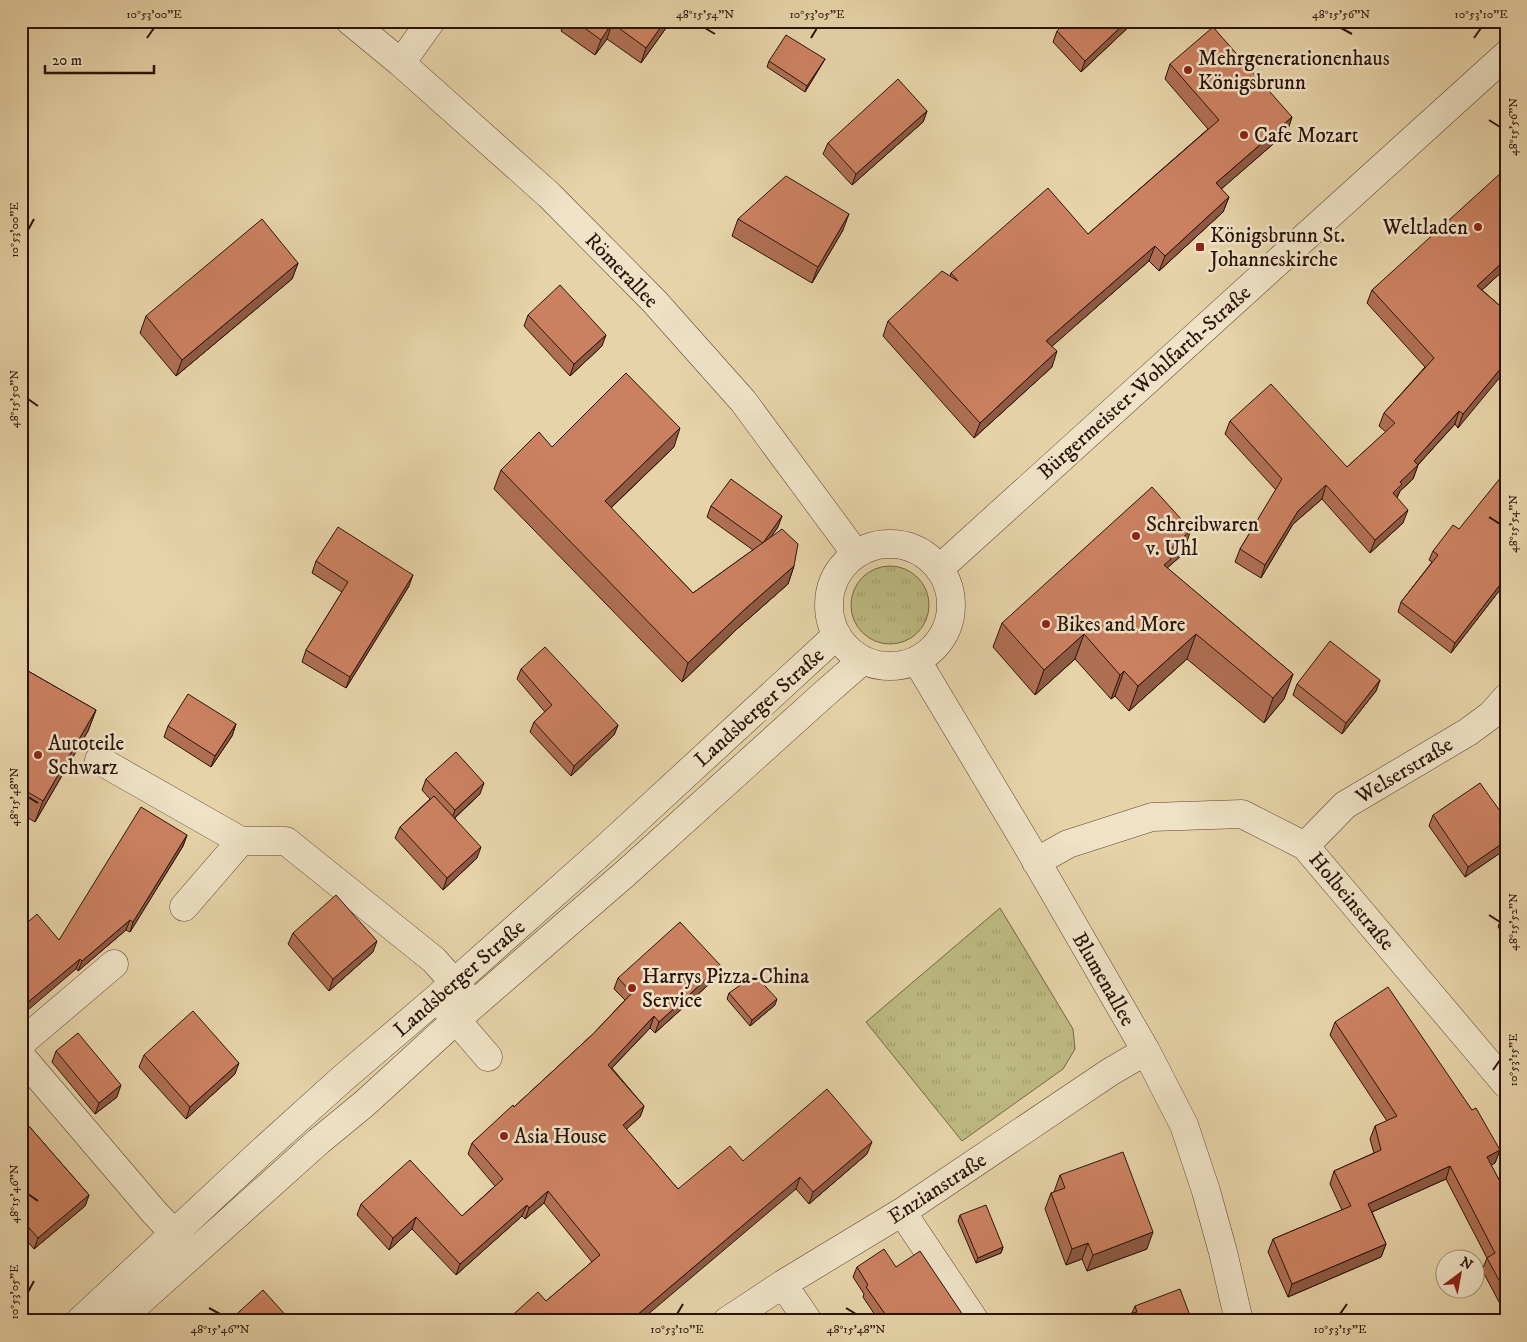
<svg xmlns="http://www.w3.org/2000/svg" width="1527" height="1342" viewBox="0 0 1527 1342" font-family="'IM FELL DW Pica',serif">
<style>
.grass{fill:url(#grass-tufts);stroke:#746646}
.lines{fill:none;stroke-linecap:round;stroke-linejoin:round}
.minor-casing{stroke:#5a4332;stroke-width:29}
.minor{stroke:#efe2c6;stroke-width:28}
.wall{fill:#af6f53;stroke:#2c130a}
.shaded-wall{fill:#8e5a44;stroke:#2c130a}
.building{fill:#cb8161;stroke:#2c130a}
.ticks{fill:none;stroke:#2c130a;stroke-width:2}
.poi-dot{fill:#8f2418;stroke:#efe2c6;stroke-width:2}
.labels{text-anchor:middle;stroke-width:5;stroke-linejoin:round;paint-order:stroke}
.poi-label{font-size:21px;fill:#2c130a;stroke:#efe2c6;text-anchor:start}
.street-label{font-size:21px;fill:#2c130a;stroke:#efe2c6}
.neatline{fill:none;stroke:#2c130a;stroke-width:2}
.ticks-label{font-size:12px;text-anchor:middle;fill:#2c130a}
</style>
<defs>
<pattern id="grass-tufts" width="24" height="20" patternUnits="userSpaceOnUse" patternTransform="scale(1.25)"><rect width="24" height="20" fill="#bdba82"/><path d="M3 7l-1-3M5 7V3M7 7l1-3M15 17l-1-3M17 17v-4M19 17l1-3" fill="none" stroke="#a39f6f"/></pattern>
</defs>
<rect width="100%" height="100%" fill="#e6d3a8"/>
<filter id="stains"><feTurbulence type="fractalNoise" baseFrequency=".004" numOctaves="4"/><feColorMatrix values="0 0 0 0 .2 0 0 0 0 .09 0 0 0 0 .02 0 0 0 .5 -.17"/></filter>
<radialGradient id="worn" r=".72"><stop offset=".6" stop-color="#630" stop-opacity="0"/><stop offset="1" stop-color="#630" stop-opacity=".3"/></radialGradient>
<!-- grass -->
<path class="grass" d="M851 605a39 39 0 1 1 78 0a39 39 0 1 1-78 0Z
M 1000,908 L 1073,1029 L 1075,1049 L 1063,1069 L 962,1141 L 866,1022 Z"/>
<g class="lines">
<!-- minor casing -->
<g class="minor-casing">
<path id="minor" d="M 350,21 L 401,63 L 549,195 L 654,301 L 743,401 L 856,554
M 401,63 L 431,21
M829 605a61 61 0 1 1 122 0a61 61 0 1 1-122 0Z
M 939,569 L 1506,55
M 917,661 L 1027,845 L 1146,1051 L 1184,1125 L 1206,1191 L 1223,1252 L 1239,1321
M 99,760 L 241,841 L 286,841 L 434,960 L 466,996
M 1305,846 L 1345,805 L 1468,732 L 1491,715 L 1506,698
M 1036,862 L 1068,844 L 1152,817 L 1242,814 L 1305,846 L 1506,1084
M 184,907 L 241,841
M 445,1007 L 488,1057
M 21,1043 L 114,964
M 21,1056 L 154,1212 L 186,1246
M 902,1212 L 975,1321
M 783,1284 L 808,1321
M 80,1321 L 259,1154 L 342,1079 L 437,998 L 608,846 L 837,635
M 118,1321 L 319,1141 L 364,1104 L 456,1020 L 627,872 L 823,695 L 863,660
M 727,1321 L 783,1284 L 902,1212 L 1110,1072 L 1146,1051"/>
</g>
<!-- minor -->
<use href="#minor" class="minor"/>
</g>
<!-- wall -->
<path class="wall" d="M 565,21 L 671,21 L 641,63 L 607,39 L 595,55 L 561,31 Z
M 1067,21 L 1135,21 L 1081,72 L 1053,42 L 1057,31 Z
M 825,59 L 822,64 L 805,92 L 767,67 L 769,61 Z
M 1170,64 L 1292,117 L 1287,132 L 1221,189 L 1229,197 L 1223,212 L 1159,271 L 1149,261 L 1052,346 L 1052,367 L 974,438 L 883,336 L 888,321 L 950,276 L 951,273 L 1088,234 L 1208,129 L 1165,79 Z
M 927,111 L 923,122 L 852,185 L 823,154 L 828,143 Z
M 1506,174 L 1506,268 L 1482,290 L 1506,311 L 1458,428 L 1455,424 L 1418,465 L 1413,479 L 1400,491 L 1397,498 L 1403,523 L 1370,553 L 1322,499 L 1293,524 L 1261,578 L 1235,562 L 1240,549 L 1276,490 L 1225,434 L 1230,421 L 1347,467 L 1386,432 L 1379,426 L 1384,413 L 1425,367 L 1367,303 L 1372,290 Z
M 738,219 L 843,230 L 812,283 L 732,236 Z
M 298,263 L 292,279 L 176,376 L 140,333 L 146,316 Z
M 528,315 L 602,346 L 570,376 L 524,326 Z
M 552,447 L 674,447 L 611,508 L 693,593 L 753,550 L 707,517 L 711,506 L 778,527 L 770,538 L 794,566 L 788,584 L 737,629 L 682,682 L 494,489 L 501,470 Z
M 1433,551 L 1506,582 L 1451,653 L 1398,612 L 1401,602 L 1432,562 L 1429,560 Z
M 1182,555 L 1167,568 L 1293,674 L 1284,699 L 1264,723 L 1187,659 L 1129,711 L 1115,696 L 1111,699 L 1075,659 L 1035,695 L 993,647 L 1002,623 Z
M 316,561 L 409,586 L 346,688 L 302,662 L 306,650 L 342,592 L 312,573 Z
M 21,667 L 96,710 L 88,731 L 35,822 L 21,814 Z
M 521,669 L 618,725 L 614,735 L 571,776 L 530,732 L 534,722 L 545,712 L 517,679 Z
M 1380,680 L 1376,691 L 1342,734 L 1293,695 L 1297,684 Z
M 236,724 L 232,736 L 211,767 L 164,737 L 168,726 Z
M 426,779 L 480,794 L 455,818 L 477,858 L 443,890 L 395,838 L 400,827 L 430,799 L 422,790 Z
M 1506,807 L 1506,849 L 1465,877 L 1429,826 L 1433,815 L 1500,811 Z
M 187,835 L 183,846 L 130,932 L 126,930 L 78,971 L 59,940 Z
M 1506,913 L 1506,937 L 1498,927 L 1502,916 Z
M 293,933 L 373,952 L 329,991 L 288,944 Z
M 721,966 L 717,977 L 655,1033 L 650,1028 L 612,1068 L 644,1106 L 640,1117 L 626,1129 L 678,1189 L 743,1161 L 867,1154 L 809,1204 L 796,1189 L 546,1301 L 592,1262 L 544,1203 L 525,1219 L 522,1216 L 456,1275 L 412,1229 L 389,1250 L 357,1215 L 361,1204 L 462,1216 L 495,1186 L 468,1154 L 472,1143 L 514,1107 L 593,1034 L 625,1000 L 614,989 L 618,978 Z
M 729,993 L 775,1005 L 750,1026 L 727,999 Z
M 1335,1022 L 1500,1150 L 1495,1163 L 1491,1165 L 1506,1193 L 1506,1315 L 1482,1270 L 1487,1258 L 1446,1179 L 1372,1212 L 1386,1244 L 1381,1257 L 1288,1297 L 1268,1252 L 1273,1239 L 1342,1210 L 1330,1184 L 1334,1171 L 1374,1153 L 1370,1139 L 1375,1126 L 1387,1121 L 1330,1035 Z
M 56,1051 L 117,1097 L 95,1114 L 52,1062 Z
M 144,1055 L 235,1074 L 186,1119 L 139,1067 Z
M 21,1117 L 89,1195 L 85,1206 L 34,1249 L 21,1234 Z
M 1060,1175 L 1147,1249 L 1087,1271 L 1082,1259 L 1066,1265 L 1045,1209 L 1051,1193 L 1054,1192 Z
M 960,1215 L 1003,1247 L 1001,1253 L 976,1263 L 958,1221 Z
M 857,1267 L 896,1267 L 967,1321 L 879,1321 L 863,1297 L 864,1294 L 853,1277 Z
M 1135,1306 L 1192,1321 L 1124,1321 L 1126,1315 L 1132,1313 Z"/>
<!-- shaded-wall -->
<path class="shaded-wall" d="M 665,21 L 671,21 L 641,63 L 646,48 Z
M 1127,21 L 1135,21 L 1081,72 L 1085,61 Z
M 612,23 L 607,39 L 595,55 L 601,40 Z
M 825,59 L 822,64 L 805,92 L 807,86 Z
M 927,111 L 923,122 L 852,185 L 856,174 Z
M 1292,117 L 1287,132 L 1211,198 L 1216,183 Z
M 1229,197 L 1223,212 L 1159,271 L 1165,256 Z
M 849,214 L 843,230 L 812,283 L 818,267 Z
M 1155,246 L 1149,261 L 1041,356 L 1046,341 Z
M 1506,259 L 1506,268 L 1472,299 L 1477,286 Z
M 298,263 L 292,279 L 176,376 L 182,360 Z
M 606,335 L 602,346 L 570,376 L 574,364 Z
M 1057,351 L 1052,367 L 974,438 L 980,423 Z
M 1506,362 L 1506,370 L 1458,428 L 1463,414 Z
M 1459,411 L 1455,424 L 1414,469 L 1418,465 L 1413,479 L 1400,491 L 1397,497 L 1388,506 L 1393,493 L 1414,461 Z
M 680,428 L 674,447 L 598,520 L 605,501 Z
M 1326,485 L 1322,499 L 1293,524 L 1261,578 L 1265,565 L 1298,511 Z
M 1408,510 L 1403,523 L 1370,553 L 1375,540 Z
M 782,516 L 778,527 L 759,554 L 763,543 Z
M 1191,530 L 1182,555 L 1167,568 L 1155,590 L 1166,553 Z
M 794,566 L 788,584 L 737,629 L 682,682 L 688,663 L 744,610 Z
M 413,575 L 409,586 L 346,688 L 350,677 Z
M 1506,577 L 1506,582 L 1451,653 L 1455,643 Z
M 1084,634 L 1075,659 L 1035,695 L 1044,670 Z
M 1196,634 L 1187,659 L 1129,711 L 1138,686 Z
M 1124,671 L 1115,696 L 1111,699 L 1120,675 Z
M 1293,674 L 1284,699 L 1264,723 L 1273,698 Z
M 1380,680 L 1376,691 L 1342,734 L 1346,723 Z
M 96,710 L 88,731 L 35,822 L 43,801 Z
M 236,724 L 232,736 L 211,767 L 215,756 Z
M 618,725 L 614,735 L 571,776 L 574,766 Z
M 484,783 L 480,794 L 451,821 L 455,810 Z
M 187,835 L 183,846 L 130,932 L 133,922 Z
M 1506,841 L 1506,849 L 1465,877 L 1468,867 Z
M 481,847 L 477,858 L 443,890 L 447,878 Z
M 130,920 L 126,930 L 78,971 L 82,961 Z
M 377,941 L 373,952 L 329,991 L 333,979 Z
M 80,959 L 76,969 L 21,1016 L 21,1008 Z
M 721,966 L 717,977 L 655,1033 L 659,1022 Z
M 777,999 L 775,1005 L 750,1026 L 752,1020 Z
M 654,1016 L 650,1028 L 604,1076 L 608,1065 Z
M 239,1063 L 235,1074 L 186,1119 L 190,1107 Z
M 121,1085 L 117,1097 L 95,1114 L 99,1103 Z
M 644,1106 L 640,1117 L 619,1136 L 623,1125 Z
M 872,1142 L 867,1154 L 809,1204 L 813,1192 Z
M 1500,1150 L 1495,1163 L 1483,1170 L 1487,1157 Z
M 1450,1166 L 1446,1179 L 1363,1216 L 1368,1204 Z
M 800,1177 L 796,1189 L 640,1321 L 630,1321 Z
M 548,1191 L 544,1203 L 525,1219 L 529,1208 Z
M 89,1195 L 85,1206 L 34,1249 L 38,1238 Z
M 527,1205 L 522,1216 L 456,1275 L 460,1264 Z
M 416,1217 L 412,1229 L 389,1250 L 393,1238 Z
M 1153,1232 L 1147,1249 L 1087,1271 L 1093,1255 Z
M 1088,1243 L 1082,1259 L 1066,1265 L 1072,1249 Z
M 1386,1244 L 1381,1257 L 1288,1297 L 1292,1284 Z
M 1003,1247 L 1001,1253 L 976,1263 L 978,1258 Z"/>
<!-- building -->
<path class="building" d="M 575,21 L 665,21 L 646,48 L 612,23 L 601,40 Z
M 1067,21 L 1127,21 L 1085,61 L 1057,31 Z
M 1213,27 L 1292,117 L 1216,183 L 1229,197 L 1165,256 L 1155,246 L 1046,341 L 1057,351 L 980,423 L 888,321 L 942,271 L 958,281 L 951,273 L 1048,188 L 1088,234 L 1219,120 L 1170,64 Z
M 786,35 L 825,59 L 807,86 L 769,61 Z
M 898,79 L 927,111 L 856,174 L 828,143 Z
M 1503,171 L 1506,174 L 1506,259 L 1477,286 L 1506,311 L 1506,362 L 1463,414 L 1459,411 L 1414,461 L 1418,465 L 1400,482 L 1402,484 L 1393,493 L 1408,510 L 1375,540 L 1326,485 L 1298,511 L 1265,565 L 1240,549 L 1282,479 L 1230,421 L 1271,384 L 1347,467 L 1395,423 L 1384,413 L 1434,358 L 1372,290 Z
M 786,176 L 849,214 L 818,267 L 738,219 Z
M 262,219 L 298,263 L 182,360 L 146,316 Z
M 560,285 L 606,335 L 574,364 L 528,315 Z
M 626,373 L 680,428 L 605,501 L 693,593 L 782,529 L 798,544 L 794,566 L 744,610 L 688,663 L 501,470 L 539,432 L 552,447 Z
M 1506,471 L 1506,577 L 1455,643 L 1401,602 L 1438,555 L 1433,551 L 1453,525 L 1459,529 Z
M 731,479 L 782,516 L 763,543 L 711,506 Z
M 1152,487 L 1191,530 L 1166,553 L 1171,559 L 1164,565 L 1293,674 L 1273,698 L 1196,634 L 1138,686 L 1124,671 L 1120,675 L 1084,634 L 1044,670 L 1002,623 Z
M 338,527 L 413,575 L 350,677 L 306,650 L 348,582 L 316,561 Z
M 1330,641 L 1380,680 L 1346,723 L 1297,684 Z
M 545,647 L 618,725 L 574,766 L 534,722 L 552,705 L 521,669 Z
M 21,667 L 96,710 L 43,801 L 21,788 Z
M 188,694 L 236,724 L 215,756 L 168,726 Z
M 456,752 L 484,783 L 455,810 L 426,779 Z
M 1480,783 L 1500,811 L 1506,807 L 1506,841 L 1468,867 L 1433,815 Z
M 434,796 L 481,847 L 447,878 L 400,827 Z
M 141,807 L 187,835 L 133,922 L 130,920 L 82,961 L 80,959 L 21,1008 L 21,928 L 37,914 L 59,940 Z
M 336,895 L 377,941 L 333,979 L 293,933 Z
M 1506,913 L 1506,920 L 1502,916 Z
M 680,922 L 721,966 L 659,1022 L 654,1016 L 608,1065 L 644,1106 L 623,1125 L 678,1189 L 730,1146 L 743,1161 L 827,1089 L 872,1142 L 813,1192 L 800,1177 L 630,1321 L 506,1321 L 538,1292 L 546,1301 L 600,1255 L 548,1191 L 529,1208 L 527,1205 L 460,1264 L 416,1217 L 393,1238 L 361,1204 L 410,1160 L 462,1216 L 503,1179 L 472,1143 L 513,1105 L 514,1107 L 593,1034 L 632,993 L 618,978 Z
M 755,975 L 777,999 L 752,1020 L 729,993 Z
M 1388,987 L 1472,1110 L 1476,1108 L 1500,1150 L 1487,1157 L 1506,1193 L 1506,1293 L 1487,1258 L 1495,1253 L 1450,1166 L 1368,1204 L 1386,1244 L 1292,1284 L 1273,1239 L 1351,1206 L 1334,1171 L 1381,1150 L 1375,1126 L 1397,1116 L 1335,1022 Z
M 193,1011 L 239,1063 L 190,1107 L 144,1055 Z
M 78,1033 L 121,1085 L 99,1103 L 56,1051 Z
M 21,1117 L 89,1195 L 38,1238 L 23,1221 L 21,1223 Z
M 1123,1152 L 1153,1232 L 1093,1255 L 1088,1243 L 1072,1249 L 1051,1193 L 1065,1188 L 1060,1175 Z
M 986,1205 L 1003,1247 L 978,1258 L 960,1215 Z
M 884,1249 L 896,1267 L 920,1251 L 967,1321 L 890,1321 L 866,1287 L 868,1285 L 857,1267 Z
M 1180,1289 L 1192,1321 L 1128,1321 L 1126,1315 L 1137,1312 L 1135,1306 Z
M 263,1290 L 291,1321 L 229,1321 Z"/>
<!-- ticks -->
<path class="ticks" d="M 705,28 L 715,34M 1341,28 L 1352,34M 147,38 L 154,28M 811,38 L 817,28M 1474,38 L 1481,28M 1489,120 L 1500,127M 28,230 L 34,219M 28,399 L 38,406M 1489,517 L 1500,524M 28,797 L 38,803M 1489,915 L 1500,922M 1493,1070 L 1500,1060M 28,1194 L 38,1201M 28,1292 L 34,1281M 209,1308 L 220,1314M 846,1308 L 856,1314M 677,1314 L 683,1304M 1340,1314 L 1347,1304"/>
<!-- markers -->
<g class="poi-dot">
<circle cx="1188" cy="70" r="5"/>
<circle cx="1244" cy="135" r="5"/>
<circle cx="1478" cy="227" r="5"/>
<rect x="1195" y="242" width="10" height="10" rx="2.5"/>
<circle cx="1136" cy="536" r="5"/>
<circle cx="1046" cy="624" r="5"/>
<circle cx="38" cy="755" r="5"/>
<circle cx="632" cy="988" r="5"/>
<circle cx="504" cy="1136" r="5"/>
</g>
<g class="labels">
<!-- poi labels -->
<g class="poi-label">
<text x="1198" y="65">Mehrgenerationenhaus<tspan x="1198" dy="24">Königsbrunn</tspan></text>
<text x="1254" y="142">Cafe Mozart</text>
<text x="1468" y="234" text-anchor="end">Weltladen</text>
<text x="1210" y="242">Königsbrunn St.<tspan x="1210" dy="24">Johanneskirche</tspan></text>
<text x="1146" y="531">Schreibwaren<tspan x="1146" dy="24">v. Uhl</tspan></text>
<text x="1056" y="631">Bikes and More</text>
<text x="48" y="750">Autoteile<tspan x="48" dy="24">Schwarz</tspan></text>
<text x="642" y="983">Harrys Pizza-China<tspan x="642" dy="24">Service</tspan></text>
<text x="514" y="1143">Asia House</text>
</g>
<!-- street labels -->
<g class="street-label">
<text transform="translate(622 270) rotate(46)" y="7">Römerallee</text>
<text transform="translate(1144 382) rotate(-42)" y="7">Bürgermeister-Wohlfarth-Straße</text>
<text transform="translate(759 707) rotate(-42)" y="7">Landsberger Straße</text>
<text transform="translate(1404 770) rotate(-31)" y="7">Welserstraße</text>
<text transform="translate(1352 901) rotate(50)" y="7">Holbeinstraße</text>
<text transform="translate(459 978) rotate(-41)" y="7">Landsberger Straße</text>
<text transform="translate(1104 979) rotate(60)" y="7">Blumenallee</text>
<text transform="translate(937 1188) rotate(-33)" y="7">Enzianstraße</text>
</g>
</g>
<!-- margin -->
<rect width="1527" height="1342" fill="none" stroke="#e6d3a8" stroke-width="55"/>
<!-- north arrow -->
<g transform="translate(1460 1274) rotate(32)"><circle r="24" fill="#efe2c6" stroke="#a18f7b"/>
<path d="M0-4L9 19L0 12L-9 19Z" fill="#8f2418"/>
<text y="-8" font-size="14" font-weight="bold" text-anchor="middle" fill="#2c130a">N</text>
</g>
<!-- scale -->
<path d="M45 65v8h109v-8" fill="none" stroke="#2c130a" stroke-width="2.5"/>
<text x="52" y="65" font-size="15" fill="#2c130a" stroke="#efe2c6" stroke-width="4" paint-order="stroke">20 m</text>
<rect x="28" y="28" width="1472" height="1286" class="neatline"/>
<g class="ticks-label">
<text x="154" y="18">10°53'00"E</text>
<text x="705" y="18">48°15'54"N</text>
<text x="817" y="18">10°53'05"E</text>
<text x="1341" y="18">48°15'56"N</text>
<text x="1481" y="18">10°53'10"E</text>
<text transform="translate(1513 127) rotate(-90)" y="4">48°15'56"N</text>
<text transform="translate(14 230) rotate(-90)" y="4">10°53'00"E</text>
<text transform="translate(14 399) rotate(-90)" y="4">48°15'50"N</text>
<text transform="translate(1513 524) rotate(-90)" y="4">48°15'54"N</text>
<text transform="translate(14 797) rotate(-90)" y="4">48°15'48"N</text>
<text transform="translate(1513 922) rotate(-90)" y="4">48°15'52"N</text>
<text transform="translate(1513 1060) rotate(-90)" y="4">10°53'15"E</text>
<text transform="translate(14 1194) rotate(-90)" y="4">48°15'46"N</text>
<text transform="translate(14 1292) rotate(-90)" y="4">10°53'05"E</text>
<text x="220" y="1333">48°15'46"N</text>
<text x="677" y="1333">10°53'10"E</text>
<text x="856" y="1333">48°15'48"N</text>
<text x="1340" y="1333">10°53'15"E</text>
</g>
<rect width="100%" height="100%" filter="url(#stains)"/>
<rect width="100%" height="100%" fill="url(#worn)"/>
</svg>
